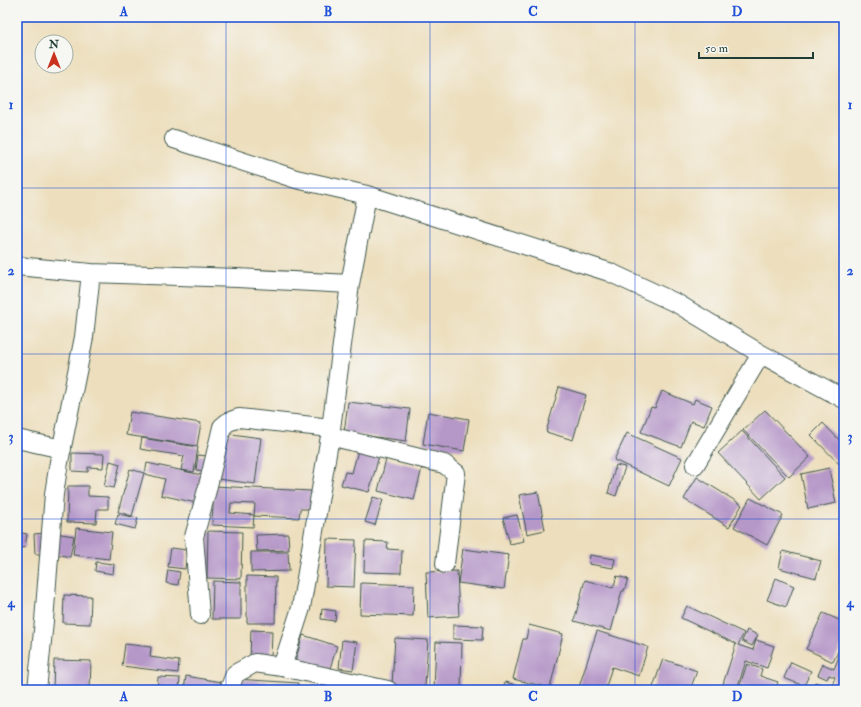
<svg xmlns="http://www.w3.org/2000/svg" width="861" height="707" viewBox="0 0 861 707" font-family="'IM FELL Double Pica',serif">
<style>
.building{fill:#b597c8}
.lines{fill:none;stroke-linecap:round;stroke-linejoin:round}
.minor-casing{stroke:#3e5549;stroke-width:20}
.minor{stroke:#fff;stroke-width:18}
.grid{fill:none;stroke:#1d4ed8;stroke-width:1;stroke-opacity:0.55}
.neatline{fill:none;stroke:#1d4ed8;stroke-width:1.5}
.grid-label{font-size:13px;text-anchor:middle;font-weight:bold;fill:#1d4ed8}
</style>
<rect width="100%" height="100%" fill="#f6f6f2"/>
<filter id="ink" filterUnits="userSpaceOnUse"><feTurbulence type="fractalNoise" baseFrequency=".025" numOctaves="2"/><feDisplacementMap in="SourceGraphic" scale="8" xChannelSelector="R" yChannelSelector="G"/><feConvolveMatrix kernelMatrix="1 2 1 2 8 2 1 2 1" color-interpolation-filters="sRGB"/></filter>
<filter id="wash" filterUnits="userSpaceOnUse"><feTurbulence type="fractalNoise" baseFrequency=".012" numOctaves="4" result="noise"/><feDisplacementMap in="SourceGraphic" scale="16" xChannelSelector="R" yChannelSelector="G"/><feGaussianBlur stdDeviation="0.9" result="paint"/><feColorMatrix in="noise" values="0 0 0 0 0 0 0 0 0 0 0 0 0 0 0 0 0 1.4 0 .05"/><feComposite in="paint" operator="in"/></filter>
<g filter="url(#wash)">
<rect width="100%" height="100%" fill="#eddfbe"/>
<g id="blocks">
<!-- building -->
<path class="building" d="M 559,387 L 586,395 L 573,440 L 546,432 Z
M 662,391 L 693,404 L 695,399 L 712,406 L 704,426 L 691,421 L 681,447 L 641,432 L 651,407 L 655,408 Z
M 348,402 L 410,409 L 406,441 L 344,433 Z
M 765,410 L 810,457 L 789,477 L 743,430 Z
M 130,412 L 201,423 L 197,446 L 126,435 Z
M 428,412 L 469,419 L 464,451 L 423,444 Z
M 823,423 L 844,445 L 844,467 L 843,468 L 811,435 Z
M 742,431 L 785,477 L 761,499 L 718,453 Z
M 224,433 L 261,438 L 255,484 L 218,479 Z
M 627,433 L 682,458 L 669,486 L 614,460 Z
M 142,438 L 198,447 L 194,472 L 181,470 L 184,456 L 140,449 Z
M 358,450 L 379,456 L 369,492 L 341,485 L 345,472 L 352,473 Z
M 72,453 L 104,454 L 103,468 L 88,467 L 88,472 L 72,471 Z
M 198,455 L 207,456 L 206,471 L 196,470 Z
M 386,459 L 422,468 L 414,500 L 378,491 Z
M 110,461 L 120,464 L 114,488 L 104,486 Z
M 147,463 L 202,475 L 196,503 L 161,495 L 165,479 L 145,474 Z
M 616,465 L 625,467 L 616,496 L 608,493 Z
M 829,468 L 836,503 L 808,509 L 801,474 Z
M 130,469 L 144,473 L 132,516 L 118,512 Z
M 697,477 L 742,505 L 729,527 L 684,499 Z
M 68,486 L 88,486 L 88,496 L 108,497 L 108,509 L 97,509 L 96,523 L 67,522 Z
M 214,486 L 311,491 L 310,509 L 300,509 L 299,518 L 254,516 L 255,504 L 231,503 L 230,513 L 254,515 L 253,527 L 212,525 Z
M 17,491 L 19,492 L 18,501 L 17,501 Z
M 538,492 L 545,530 L 527,534 L 519,495 Z
M 373,497 L 383,500 L 375,525 L 365,522 Z
M 750,498 L 783,515 L 767,545 L 734,527 Z
M 118,514 L 138,518 L 135,529 L 115,524 Z
M 517,515 L 524,541 L 510,544 L 503,518 Z
M 76,528 L 112,532 L 109,559 L 73,555 Z
M 208,531 L 242,532 L 241,579 L 207,578 Z
M 17,532 L 27,534 L 25,548 L 19,547 L 18,560 Z
M 45,533 L 46,554 L 35,554 L 34,534 Z
M 55,533 L 74,536 L 70,557 L 51,553 Z
M 288,534 L 289,550 L 257,551 L 256,535 Z
M 327,539 L 356,540 L 354,587 L 326,586 Z
M 365,541 L 388,542 L 387,549 L 402,550 L 401,573 L 364,572 Z
M 171,548 L 187,550 L 185,569 L 168,567 Z
M 463,549 L 509,555 L 504,589 L 458,583 Z
M 783,551 L 821,561 L 816,578 L 779,568 Z
M 251,552 L 288,552 L 289,571 L 251,572 Z
M 590,555 L 615,559 L 613,568 L 589,564 Z
M 96,562 L 114,564 L 113,574 L 95,571 Z
M 17,563 L 18,563 L 19,587 L 17,587 Z
M 168,570 L 180,572 L 178,585 L 166,583 Z
M 457,571 L 459,616 L 428,618 L 426,572 Z
M 247,576 L 276,577 L 275,623 L 247,623 Z
M 617,576 L 628,579 L 624,591 L 622,591 L 611,631 L 574,621 L 585,580 L 613,588 Z
M 776,578 L 794,586 L 786,607 L 767,600 Z
M 213,581 L 241,582 L 241,619 L 212,619 Z
M 361,583 L 414,585 L 413,616 L 360,614 Z
M 64,595 L 91,596 L 90,624 L 63,623 Z
M 687,606 L 744,633 L 738,645 L 753,650 L 756,640 L 774,646 L 767,668 L 746,661 L 738,686 L 749,690 L 721,690 L 736,644 L 681,618 Z
M 322,609 L 336,611 L 335,621 L 321,619 Z
M 823,613 L 844,622 L 844,640 L 833,662 L 806,649 Z
M 453,625 L 483,626 L 482,640 L 453,639 Z
M 529,625 L 563,634 L 550,688 L 513,679 L 523,639 L 526,639 Z
M 251,630 L 272,631 L 271,659 L 250,658 Z
M 747,630 L 758,635 L 752,646 L 742,641 Z
M 597,631 L 648,647 L 639,676 L 612,667 L 605,690 L 578,690 Z
M 303,635 L 337,646 L 328,675 L 294,665 Z
M 395,638 L 428,640 L 425,687 L 392,685 Z
M 342,640 L 357,642 L 353,670 L 339,668 Z
M 436,642 L 462,643 L 461,690 L 434,690 Z
M 125,644 L 151,647 L 150,657 L 179,661 L 178,673 L 122,666 Z
M 842,649 L 844,650 L 844,681 L 840,690 L 812,690 L 815,682 L 831,688 L 835,677 L 829,675 L 827,679 L 818,675 L 823,664 L 834,669 Z
M 663,659 L 697,671 L 690,690 L 652,690 Z
M 54,660 L 91,661 L 90,690 L 53,690 Z
M 791,662 L 811,671 L 804,686 L 784,678 Z
M 747,664 L 762,669 L 760,676 L 778,682 L 775,690 L 754,690 L 740,685 Z
M 186,676 L 221,682 L 219,690 L 184,690 Z
M 158,677 L 180,678 L 179,690 L 157,690 Z
M 235,679 L 298,683 L 298,690 L 234,690 Z
M 505,682 L 513,684 L 512,690 L 503,690 Z"/>
</g>
</g>
<g filter="url(#ink)">
<use href="#blocks" fill-opacity="0" stroke="#3e5549" stroke-width="1"/>
<g class="lines">
<!-- minor casing -->
<g class="minor-casing">
<path id="minor" d="M 174,139 L 296,179 L 367,195 L 609,272 L 678,304 L 761,354 L 844,399
M 17,266 L 91,273 L 237,278 L 350,284
M 330,436 L 444,464 L 456,473 L 445,564
M 17,439 L 62,449
M 695,465 L 761,354
M 200,615 L 194,537 L 207,490 L 222,427 L 228,422 L 239,418 L 331,428
M 282,667 L 301,608 L 330,436 L 350,284 L 367,195
M 37,690 L 44,621 L 54,494 L 59,462 L 84,337 L 91,273
M 229,690 L 235,674 L 255,663 L 282,667 L 388,690"/>
</g>
<!-- minor -->
<use href="#minor" class="minor"/>
</g>
</g>
<!-- grid -->
<path class="grid" d="M 226,17 L 226,690M 430,17 L 430,690M 635,17 L 635,690M 17,188 L 844,188M 17,354 L 844,354M 17,519 L 844,519"/>
<!-- margin -->
<rect width="861" height="707" fill="none" stroke="#f6f6f2" stroke-width="44"/>
<!-- north arrow -->
<g transform="translate(54 54)"><circle r="19" fill="#f6f6f2" stroke="#a0aca6"/>
<path d="M0-3L7 15L0 10L-7 15Z" fill="#c8321e"/>
<text y="-6" font-size="11" font-weight="bold" text-anchor="middle" fill="#1f3d34">N</text>
</g>
<!-- scale -->
<path d="M699 52v6h114v-6" fill="none" stroke="#1f3d34" stroke-width="2"/>
<text x="705" y="52" font-size="12" fill="#1f3d34" stroke="#f6f6f2" stroke-width="3" paint-order="stroke">50 m</text>
<rect x="22" y="22" width="817" height="663" class="neatline"/>
<g class="grid-label">
<text x="124" y="16">A</text>
<text x="328" y="16">B</text>
<text x="533" y="16">C</text>
<text x="737" y="16">D</text>
<text x="11" y="109">1</text>
<text x="850" y="109">1</text>
<text x="11" y="275">2</text>
<text x="850" y="275">2</text>
<text x="11" y="441">3</text>
<text x="850" y="441">3</text>
<text x="11" y="607">4</text>
<text x="850" y="607">4</text>
<text x="124" y="701">A</text>
<text x="328" y="701">B</text>
<text x="533" y="701">C</text>
<text x="737" y="701">D</text>
</g>
</svg>
